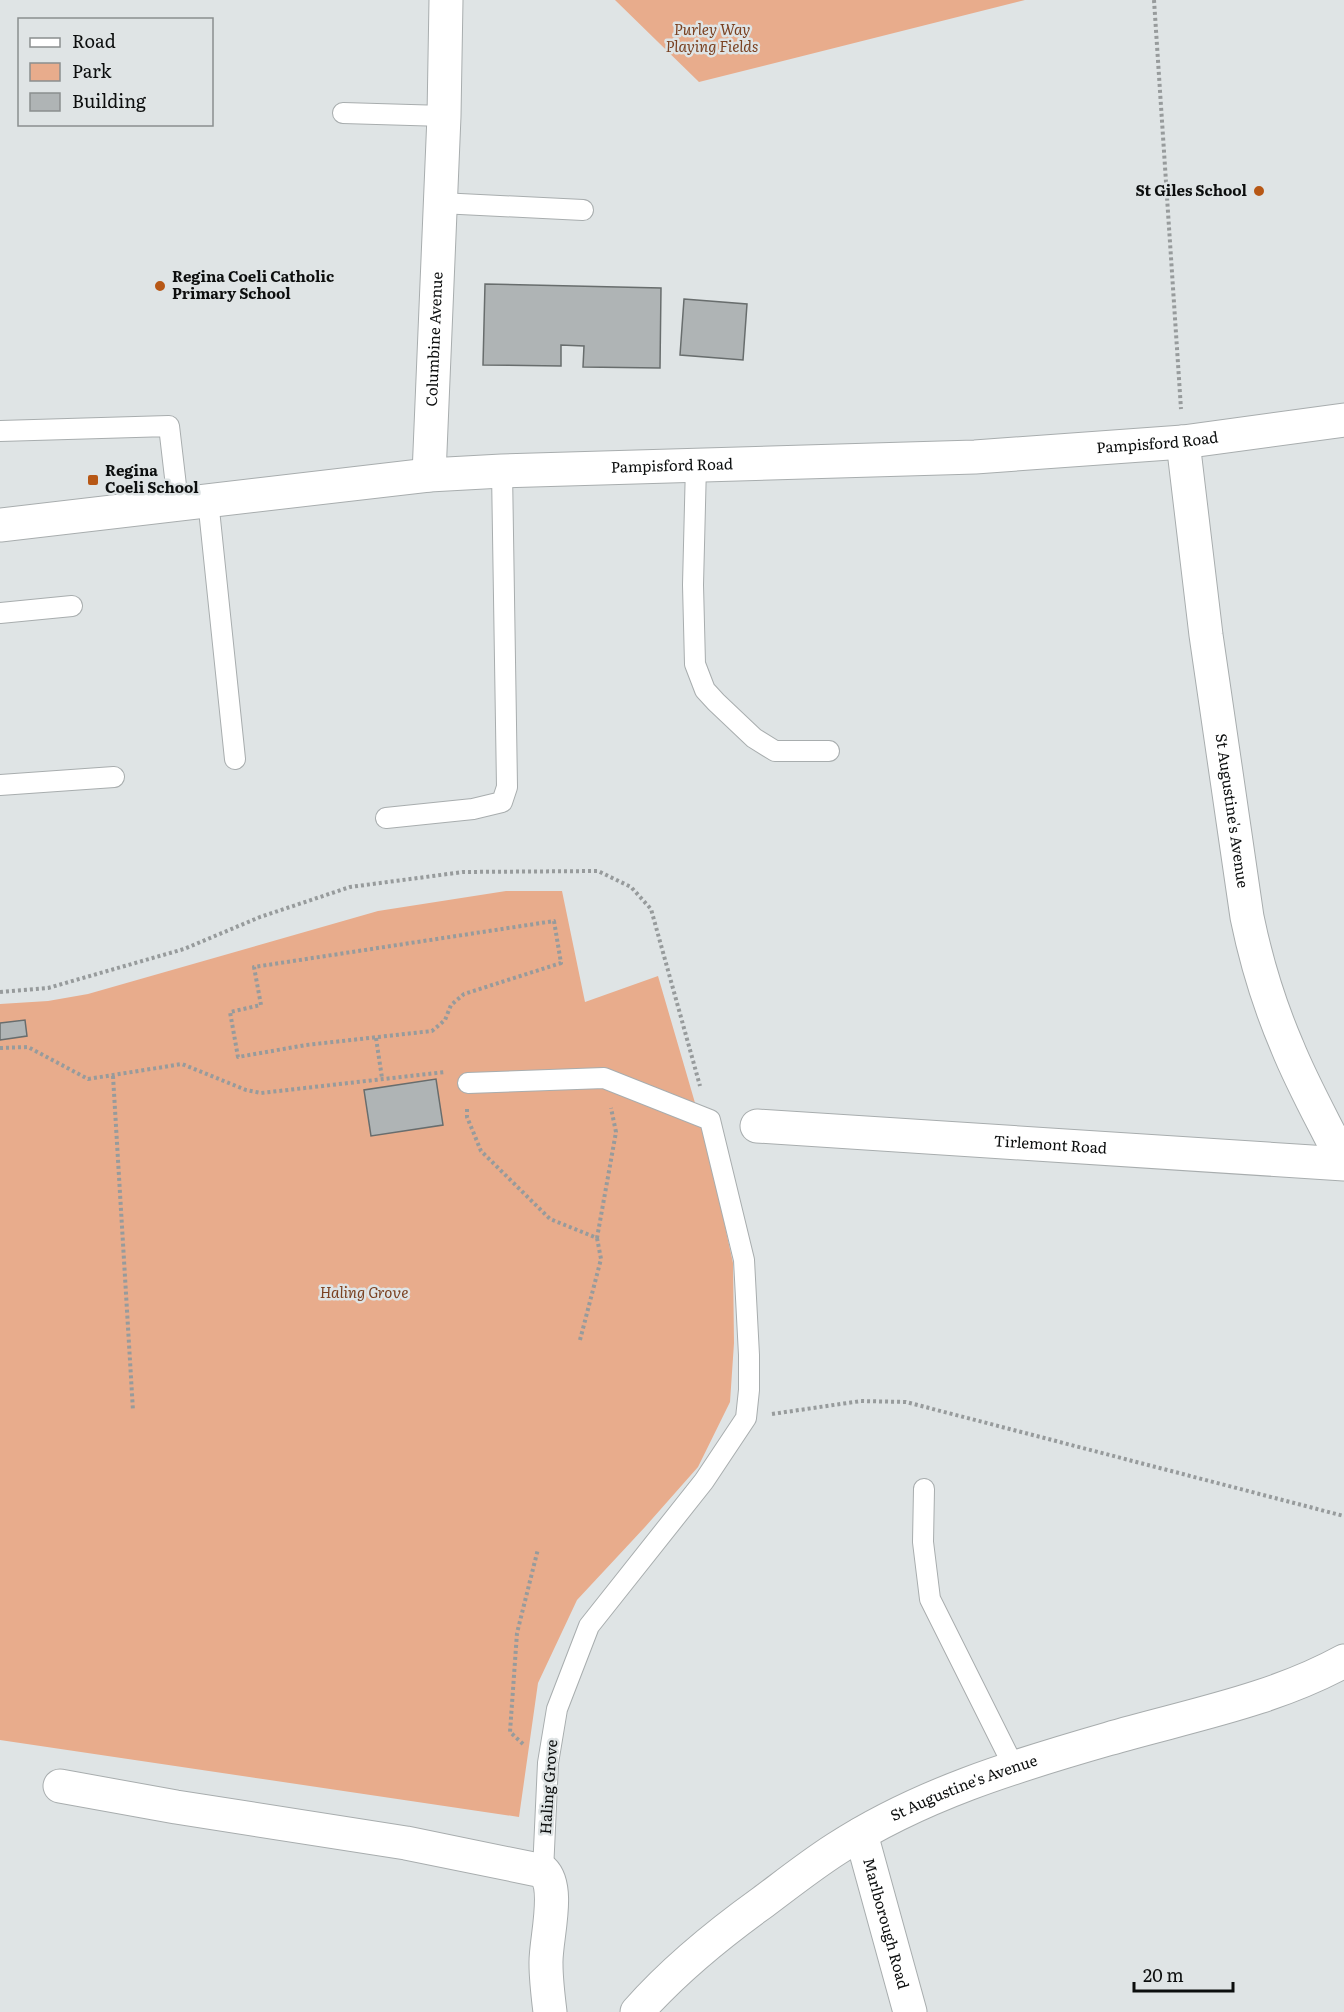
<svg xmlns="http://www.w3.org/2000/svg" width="1344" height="2012" viewBox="0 0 1344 2012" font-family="Literata,serif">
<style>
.green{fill:#e8ac8c}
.building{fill:#afb4b5;stroke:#686d6d;stroke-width:1.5}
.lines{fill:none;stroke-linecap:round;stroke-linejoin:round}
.lane-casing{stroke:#a8adae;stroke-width:22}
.street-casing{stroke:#a8adae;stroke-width:35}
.secondary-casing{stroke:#a8adae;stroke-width:35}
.path{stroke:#979b9c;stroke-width:4;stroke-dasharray:3 3;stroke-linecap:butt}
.lane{stroke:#fff;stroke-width:20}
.street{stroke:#fff;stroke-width:33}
.secondary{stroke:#fff;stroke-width:33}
.poi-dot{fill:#b75715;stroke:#dfe4e5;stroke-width:2}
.labels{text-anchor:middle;stroke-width:5;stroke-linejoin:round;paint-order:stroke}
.park-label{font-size:15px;font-style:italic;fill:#7a4121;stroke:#dfe4e5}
.poi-label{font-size:15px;font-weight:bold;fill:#0c0e0e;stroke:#dfe4e5;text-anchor:start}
.street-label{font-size:15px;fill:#0c0e0e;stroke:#dfe4e5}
</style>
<rect width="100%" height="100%" fill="#dfe4e5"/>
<!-- green -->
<path class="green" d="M 615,0 L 1025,0 L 699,82 Z
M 506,891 L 562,891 L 585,1002 L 658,976 L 707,1144 L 733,1263 L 734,1343 L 730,1402 L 698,1467 L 645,1527 L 577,1600 L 538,1683 L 519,1817 L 0,1740 L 0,1004 L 48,1001 L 88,994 L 378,911 Z"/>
<!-- building -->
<path class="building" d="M 485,284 L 661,288 L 660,368 L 583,367 L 584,346 L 561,345 L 561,366 L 483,365 Z
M 684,299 L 747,304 L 743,360 L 680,355 Z
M 25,1020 L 27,1036 L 0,1040 L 0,1023 Z
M 436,1079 L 443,1125 L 371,1136 L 364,1090 Z"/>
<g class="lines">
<!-- lane casing -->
<g class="lane-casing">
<path id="lane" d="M 343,113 L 444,116
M 440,203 L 583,210
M 0,431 L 169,426 L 178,503
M 696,465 L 693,585 L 695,664 L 705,690 L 716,702 L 754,738 L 775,751 L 829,751
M 208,500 L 235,759
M 0,613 L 72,606
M 0,785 L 114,777
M 386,818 L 473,809 L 502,802 L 507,787 L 502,471
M 468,1083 L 604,1078 L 710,1120 L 744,1260 L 749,1355 L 749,1390 L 746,1418 L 704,1481 L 589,1626 L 557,1709 L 548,1763 L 543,1871
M 924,1489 L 923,1542 L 930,1599 L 1014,1767"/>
</g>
<!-- street casing -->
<g class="street-casing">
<g id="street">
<path id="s1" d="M 1183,442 L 1206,635 L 1247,917 C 1256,961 1269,1004 1287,1046 C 1303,1086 1325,1124 1344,1163"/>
<path id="s2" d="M 429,475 L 444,116 L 446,0"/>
<path id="s3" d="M 757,1126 L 1344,1164"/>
<path d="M 60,1786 L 176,1807 L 406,1843 L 543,1871 C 561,1888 545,1941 546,1964 C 546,1980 548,1996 550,2012"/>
<path id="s4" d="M 861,1834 L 910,2012"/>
<path id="s5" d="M 637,2012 C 674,1970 717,1935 763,1902 C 787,1884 811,1865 836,1849 C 919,1795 1014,1766 1108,1739 C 1187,1716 1271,1701 1344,1661"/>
</g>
</g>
<!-- secondary casing -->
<g class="secondary-casing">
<g id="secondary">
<path id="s6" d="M 0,525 L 429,475 L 502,471 L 975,457 L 1183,442 L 1344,420"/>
</g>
</g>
<!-- path -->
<path class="path" d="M 1154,0 L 1181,409
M 554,921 L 561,963 L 464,994 L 451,1005 L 445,1020 L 432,1031 L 306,1045 L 238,1057 L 230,1012 L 261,1005 L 254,967 Z
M 0,992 L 48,988 L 184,949 L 260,917 L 350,887 L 463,872 L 598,871 L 631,887 L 651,909 L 700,1086
M 376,1038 L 382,1078
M 0,1048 L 28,1047 L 88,1079 L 182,1064 L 246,1090 L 261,1093 L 445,1072
M 113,1076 L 133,1411
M 467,1109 L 467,1117 L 481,1151 L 550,1219 L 597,1238 L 616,1132 L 611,1108
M 580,1340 L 601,1259 L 597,1238
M 772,1414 L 861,1401 L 906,1402 L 1344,1516
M 523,1744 L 510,1732 L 517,1633 L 538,1549"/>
<!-- lane -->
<use href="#lane" class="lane"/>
<!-- street -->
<use href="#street" class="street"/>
<!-- secondary -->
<use href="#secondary" class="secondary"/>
</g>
<!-- markers -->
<g class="poi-dot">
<circle cx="1259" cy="191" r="6"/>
<circle cx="160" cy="286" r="6"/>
<rect x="87" y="474" width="12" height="12" rx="3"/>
</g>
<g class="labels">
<!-- park labels -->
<g class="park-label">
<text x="712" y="35">Purley Way<tspan x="712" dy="17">Playing Fields</tspan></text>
<text x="364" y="1298">Haling Grove</text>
</g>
<!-- poi labels -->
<g class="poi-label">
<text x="1247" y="196" text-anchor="end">St Giles School</text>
<text x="172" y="282">Regina Coeli Catholic<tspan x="172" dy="17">Primary School</tspan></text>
<text x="105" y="476">Regina<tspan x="105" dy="17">Coeli School</tspan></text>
</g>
<!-- street labels -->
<g class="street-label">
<text dy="5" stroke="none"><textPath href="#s2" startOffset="136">Columbine Avenue</textPath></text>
<text dy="5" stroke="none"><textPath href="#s6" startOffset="1161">Pampisford Road</textPath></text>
<text dy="5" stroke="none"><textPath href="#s6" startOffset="675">Pampisford Road</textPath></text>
<text dy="5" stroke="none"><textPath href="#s1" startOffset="372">St Augustine's Avenue</textPath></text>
<text dy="5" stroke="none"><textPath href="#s3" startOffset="294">Tirlemont Road</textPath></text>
<text transform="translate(549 1787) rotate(-86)" y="5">Haling Grove</text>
<text dy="5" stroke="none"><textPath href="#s5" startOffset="400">St Augustine's Avenue</textPath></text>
<text dy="5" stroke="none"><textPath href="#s4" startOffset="93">Marlborough Road</textPath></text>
</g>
</g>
<!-- legend -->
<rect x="18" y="18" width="195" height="108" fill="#dfe4e5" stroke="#8b8e8f" stroke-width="1.5"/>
<rect x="30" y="38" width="30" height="9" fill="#ffffff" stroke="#8b8e8f" stroke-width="1.5"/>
<text x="72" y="48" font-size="18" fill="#0c0e0e">Road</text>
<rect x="30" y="63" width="30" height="18" fill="#e8ac8c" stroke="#8b8e8f" stroke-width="1.5"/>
<text x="72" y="78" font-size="18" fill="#0c0e0e">Park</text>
<rect x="30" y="93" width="30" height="18" fill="#afb4b5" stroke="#8b8e8f" stroke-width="1.5"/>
<text x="72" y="108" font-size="18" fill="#0c0e0e">Building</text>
<!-- scale -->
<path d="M1134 1982v9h99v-9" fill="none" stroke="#0c0e0e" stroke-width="3"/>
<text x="1143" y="1982" font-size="18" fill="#0c0e0e" stroke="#dfe4e5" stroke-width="4.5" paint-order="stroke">20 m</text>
</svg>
